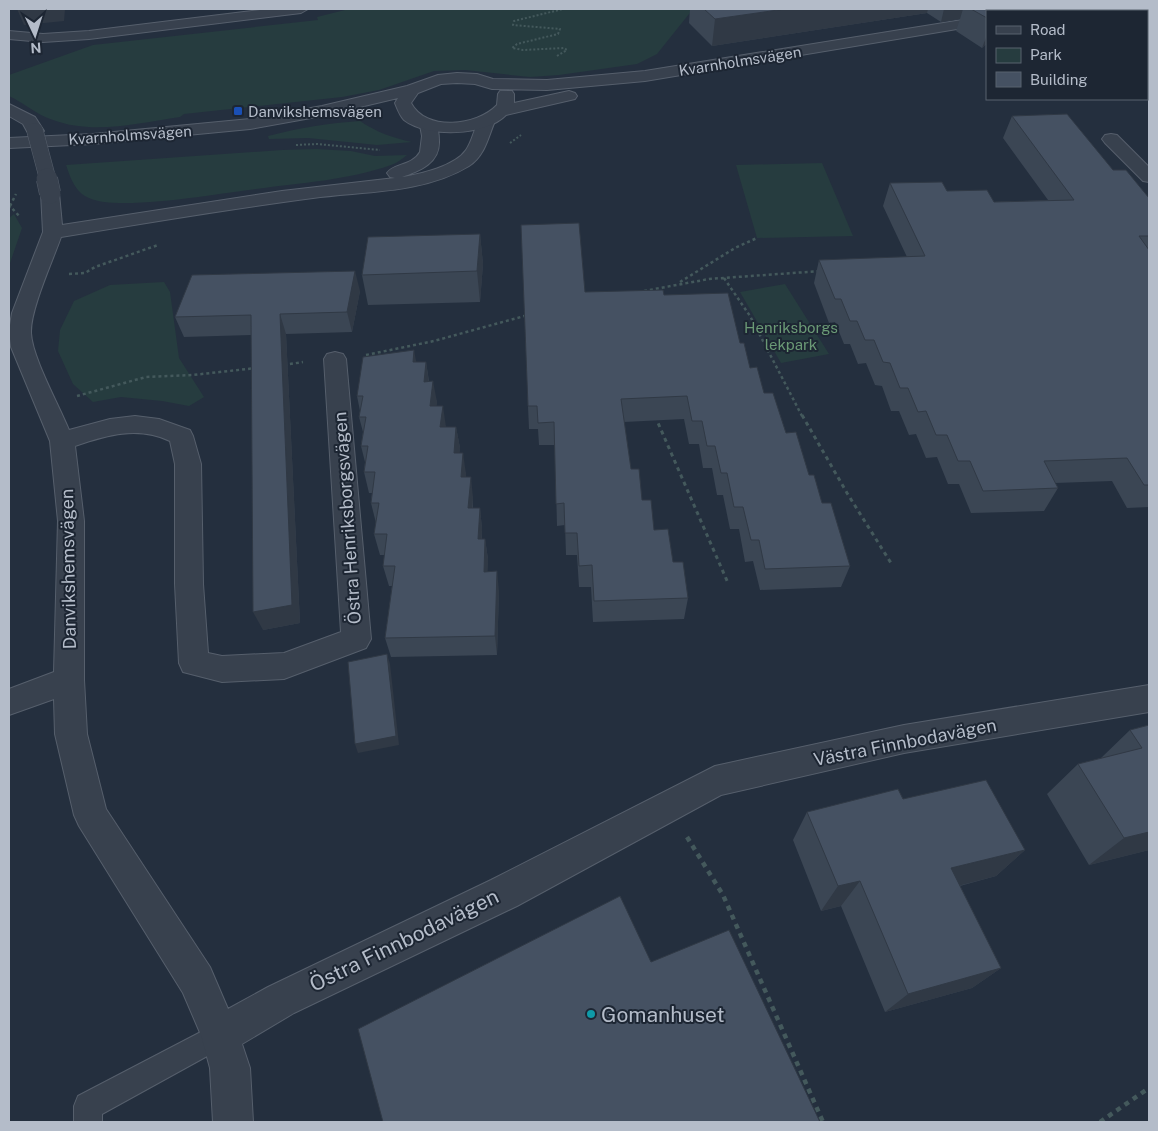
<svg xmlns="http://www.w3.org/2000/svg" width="1158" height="1131" font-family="'Public Sans',sans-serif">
<rect width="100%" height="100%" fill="#242f3e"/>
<path fill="#263c3f" d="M349 9H693L657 54 637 64 559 75 530 77 465 70 434 71 379 90 342 97 184 114 180 117C139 123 93 135 53 120 37 115 24 103 9 96V75L93 45 318 20 317 17Z
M360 121C376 132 393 138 412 142L377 145 308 138 269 139 268 136C299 128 329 123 360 121Z
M316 149 351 151 375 156 407 155C402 159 397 163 391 165 349 180 300 183 256 189 221 193 118 212 89 198 75 192 71 179 66 165L282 150Z
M822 163 853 236 757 238 736 165Z
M14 214 22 228 9 266V218Z
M164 282 170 292 179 358 204 397 189 406 162 401 121 397 93 402 73 384 58 351 60 330 74 301 110 285Z
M785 284 829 354 781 363 740 292Z"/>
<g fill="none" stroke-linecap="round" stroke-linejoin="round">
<defs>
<path id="service" d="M220 1022 229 1026 233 1035 229 1044 102 1114V1122H74V1106L78 1096Z"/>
<path id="minor" d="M268 9H308L301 13 89 39 43 42 9 39V31L43 34 89 31Z
M1147 21H1149V30H1147Z
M9 104 35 117 44 131 41 135H29L23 124 9 116Z
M487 116 493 117 495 121C488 137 485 156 469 166 423 194 364 191 313 198 229 209 145 223 61 237 53 260 30 310 31 333 32 357 59 405 69 430L110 419 135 416 159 419 190 430 193 436 201 464 203 584 208 653 222 656 284 653 341 632 324 359 327 354 335 352 343 354 346 359 371 639 366 648 284 679 222 682 183 672 179 663 175 584V464L170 441C138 426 107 435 75 446L84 521V680L87 734 106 809 210 967 228 1009 268 987 491 880 715 766 904 725 1149 685V712L904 753 721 795 517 906 294 1013 242 1044 250 1068 253 1122H213L210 1068 201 1035 183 993 79 826 74 815 55 734 54 699 9 715V689L54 672 58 521 50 441 11 347 9 331 12 313 43 232 41 193 43 189 50 187 57 189 59 193 62 225 282 191 395 178 390 177 387 173C394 163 412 166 420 152L422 136 420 125 422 121H434C438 127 439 134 439 141 440 163 420 171 402 177 421 174 455 166 466 150 473 140 474 127 481 117Z
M1111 134 1117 135 1149 167V182L1143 181 1105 143 1102 139 1105 135Z"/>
<path id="tertiary" d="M1032 9H1058L1056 11H1031Z
M1065 9H1082L1083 11H1067Z
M1123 9H1138L1139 11H1125Z
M987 16V24L645 81 547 90 492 89 475 84 457 83 441 84 418 93 411 103C426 132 477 126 497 105L498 94 500 91H512L514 94V103L569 91 575 93 577 96 575 99 506 115C486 136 427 138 404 120 400 116 397 108 395 103L398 98 322 116 250 129 93 144 9 148V138L93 134 250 119 322 106 407 86 438 75 457 73 477 74 493 79 547 80 645 71Z"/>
</defs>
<use href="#service" stroke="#565f6c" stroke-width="2"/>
<use href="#minor" stroke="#565f6c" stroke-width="2"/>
<use href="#tertiary" stroke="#565f6c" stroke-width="2"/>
<path stroke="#44595c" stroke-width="2" stroke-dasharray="2 2" stroke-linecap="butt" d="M557 56 567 50 564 48 523 50 512 48 517 44 558 34 560 29 513 25 514 21 563 9
M510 143 521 135
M296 145 317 144 380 150"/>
<path stroke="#44595c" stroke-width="2.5" stroke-dasharray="3 3" stroke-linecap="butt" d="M9 208 10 206 20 217
M69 274 85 273 95 267 158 245
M724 278 750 316 802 416
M680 282 735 248 757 238
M644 291 709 279 821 271
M366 355 434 341 528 315
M284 365 303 362
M77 396 146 377 193 375 256 368"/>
<path stroke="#44595c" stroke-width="3" stroke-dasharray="4 4" stroke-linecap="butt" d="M802 415 847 493 891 563
M655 416 728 583"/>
<path stroke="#44595c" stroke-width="4.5" stroke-dasharray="5 5" stroke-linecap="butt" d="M687 837 723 895 823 1122
M1100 1122 1149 1088"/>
<use href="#service" fill="#38414e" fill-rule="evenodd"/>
<use href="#minor" fill="#38414e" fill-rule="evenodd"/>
<use href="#tertiary" fill="#38414e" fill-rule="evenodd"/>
<defs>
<path id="minor-bridge-far1" d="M35 131 48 180"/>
<path id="minor-bridge" d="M47 179 50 193"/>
</defs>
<use href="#minor-bridge-far1" stroke="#565f6c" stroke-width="17" stroke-linecap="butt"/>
<use href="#minor-bridge" stroke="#565f6c" stroke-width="22" stroke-linecap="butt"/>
<path stroke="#44595c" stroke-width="2.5" stroke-dasharray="3 3" stroke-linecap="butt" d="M10 206 16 194"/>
<use href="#minor-bridge-far1" stroke="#38414e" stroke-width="16"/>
<use href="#minor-bridge" stroke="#38414e" stroke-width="21"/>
</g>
<path fill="#3b4654" d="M690 9H1016L1014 11H987V43L982 48 956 31 960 19 941 22 927 13 712 46 689 23Z
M1012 116 1113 170 1149 198V507L1127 508 1112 481 1055 483 1058 488 1044 511 971 513 959 484H948L937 457 926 458 916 434 909 435 899 411H891L882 386 875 385 866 363 858 364 850 344H844L835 322 829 323 814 283 819 260 907 257 883 206 890 183 947 191 994 202 1048 200 1003 138Z
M480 234 483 264 480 302 368 305 362 275Z
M360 291 352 332 286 334 300 623 263 630 251 335 184 337 175 317Z
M585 292 664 295 740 343 750 368 809 475 822 503 850 566 841 587 760 590 753 561 745 562 739 529H730L723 495H717L712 468H703L699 444H689L684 419 624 422 631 469 642 500 654 530 673 562 688 598 684 619 593 622 591 587H579L577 555H566L565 525 557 526 555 445H539L538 429H529L528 406Z
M416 362H426L429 381 437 402 436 406 446 427H456L460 448 459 453 466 474V477L473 498V508H480L482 529V539H485L488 559 487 572 499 591 497 655 391 657 385 638 392 586H389L383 566 385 555H380L374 534 376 523 371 503 372 493H369L364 472 365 462 361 446 363 432 359 417 360 411 357 396Z
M1149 725V850L1089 865 1047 794 1078 764 1101 758 1130 730Z
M903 799 1025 850 996 876 960 886 1001 968 972 988 885 1012 841 906 821 911 793 840 807 812Z"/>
<path fill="#303945" d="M17 9H65L64 21 24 25Z
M785 9H928L927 13 712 46 715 19Z
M944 9H963L960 19 941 22Z
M1002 9H1016L1014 11H1000Z
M987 35V43L982 48Z
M480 234 483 264 480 302 477 271Z
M355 271 360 291 352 332 347 312Z
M280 314 286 334 300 623 263 630 253 612Z
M414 350 418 371 413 362Z
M426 362 429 383 424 382Z
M433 381 437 402 434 427 430 406Z
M443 406 446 427H440Z
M456 427 460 448 458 474 454 453Z
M463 453 466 474 465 498 461 477Z
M471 477 473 498 471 529 468 508Z
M480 508 482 529 481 559 478 539Z
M485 539 488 559 487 591 484 572Z
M497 571 499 591 497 655 495 636Z
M387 654 390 664 399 745 358 753 355 744Z
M1149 832V850L1089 865 1124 838Z
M1025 850 996 876 927 894 951 868Z
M860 881 841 906 821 911 838 886Z
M1001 968 972 988 885 1012 908 994Z"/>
<path fill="#455162" stroke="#303945" d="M704 9H785L715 19Z
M971 9H1002L1000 11H987V18Z
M1067 114 1113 170H1126L1149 198V236H1139L1149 250V485H1144L1127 458 1044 461 1058 488 983 491 970 461H958L947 435H936L926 411 918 412 908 388H900L890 363 883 362 874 340H865L857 321H850L841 299H835L819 260 925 256 890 183 942 182 947 191 987 190 994 202 1074 200 1012 116Z
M579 223 585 292 663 290 664 295 728 293 740 343H744L750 368 757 367 764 393H773L786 433 796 432 809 475H814L822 503H831L850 566 765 569 759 540H751L743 507H734L727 473H721L715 446H707L702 421H692L687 396 621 399 631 469H639L642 500H651L654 530 668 529 673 562H683L688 598 594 601 592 565 579 566 577 533H565L564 503 556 504 554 422 538 423 537 406H528L521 225Z
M480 234 477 271 362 275 368 237Z
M355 271 347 312 280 314 292 605 253 612 251 315 175 317 192 275Z
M414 350 413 362H426L424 382 433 381 430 406H443L440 427H456L454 453H463L461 477H471L468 508H480L478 539H485L484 572 497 571 495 636 385 638 395 566H383L387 534H374L379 503H371L375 472H364L368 446H361L366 417H359L363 396H357L363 357Z
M387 654 396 736 355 744 348 662Z
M1149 725V832L1124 838 1078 764 1142 748 1130 730Z
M986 780 1025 850 951 868 1001 968 908 994 860 881 838 886 807 812 898 789 903 799Z
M620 896 651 962 729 930 820 1122H383L358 1029Z"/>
<rect fill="#1a4fb4" stroke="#1d2633" stroke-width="2" x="233" y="106" width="10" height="10" rx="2.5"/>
<circle fill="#0f9aa8" stroke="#1d2633" stroke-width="2" cx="591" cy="1014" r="5"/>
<g text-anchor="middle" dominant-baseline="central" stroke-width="4" stroke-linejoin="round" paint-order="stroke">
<g font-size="15" fill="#b4bcc9" stroke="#1d2633">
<text transform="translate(740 61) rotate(-9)">Kvarnholmsvägen</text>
<text transform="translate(130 135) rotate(-4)">Kvarnholmsvägen</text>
</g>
<g font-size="15" fill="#b4bcc9" stroke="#1d2633" text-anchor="start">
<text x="248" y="111">Danvikshemsvägen</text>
</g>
<g font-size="15" fill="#6b9a76" stroke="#1d2633">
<text x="791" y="327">Henriksborgs<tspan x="791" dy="17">lekpark</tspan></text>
</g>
<g font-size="18" fill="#b4bcc9" stroke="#1d2633">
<text transform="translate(347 518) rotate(-94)">Östra Henriksborgsvägen</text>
<text transform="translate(68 569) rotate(-91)">Danvikshemsvägen</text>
<text transform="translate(905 742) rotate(-11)">Västra Finnbodavägen</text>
</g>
<g font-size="21" fill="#b4bcc9" stroke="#1d2633">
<text transform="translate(404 940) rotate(-26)">Östra Finnbodavägen</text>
</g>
<g font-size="21" fill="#b4bcc9" stroke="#1d2633" text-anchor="start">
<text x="601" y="1014">Gomanhuset</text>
</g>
</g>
<rect width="1158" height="1131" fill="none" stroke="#b4bcc9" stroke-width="20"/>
<rect x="986" y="10" width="162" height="90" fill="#1d2633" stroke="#59626f"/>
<rect x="996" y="26" width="25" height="8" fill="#38414e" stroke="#59626f"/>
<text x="1030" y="35" font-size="15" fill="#b4bcc9">Road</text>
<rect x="996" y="48" width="25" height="15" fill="#263c3f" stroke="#59626f"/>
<text x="1030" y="60" font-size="15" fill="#b4bcc9">Park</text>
<rect x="996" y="72" width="25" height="15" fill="#455162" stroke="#59626f"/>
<text x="1030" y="85" font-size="15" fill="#b4bcc9">Building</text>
<g transform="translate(35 35) rotate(176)" stroke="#1d2633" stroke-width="4" paint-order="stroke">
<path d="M0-4L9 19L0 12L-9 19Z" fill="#b4bcc9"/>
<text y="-8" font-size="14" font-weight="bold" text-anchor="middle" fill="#b4bcc9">N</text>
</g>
</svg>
